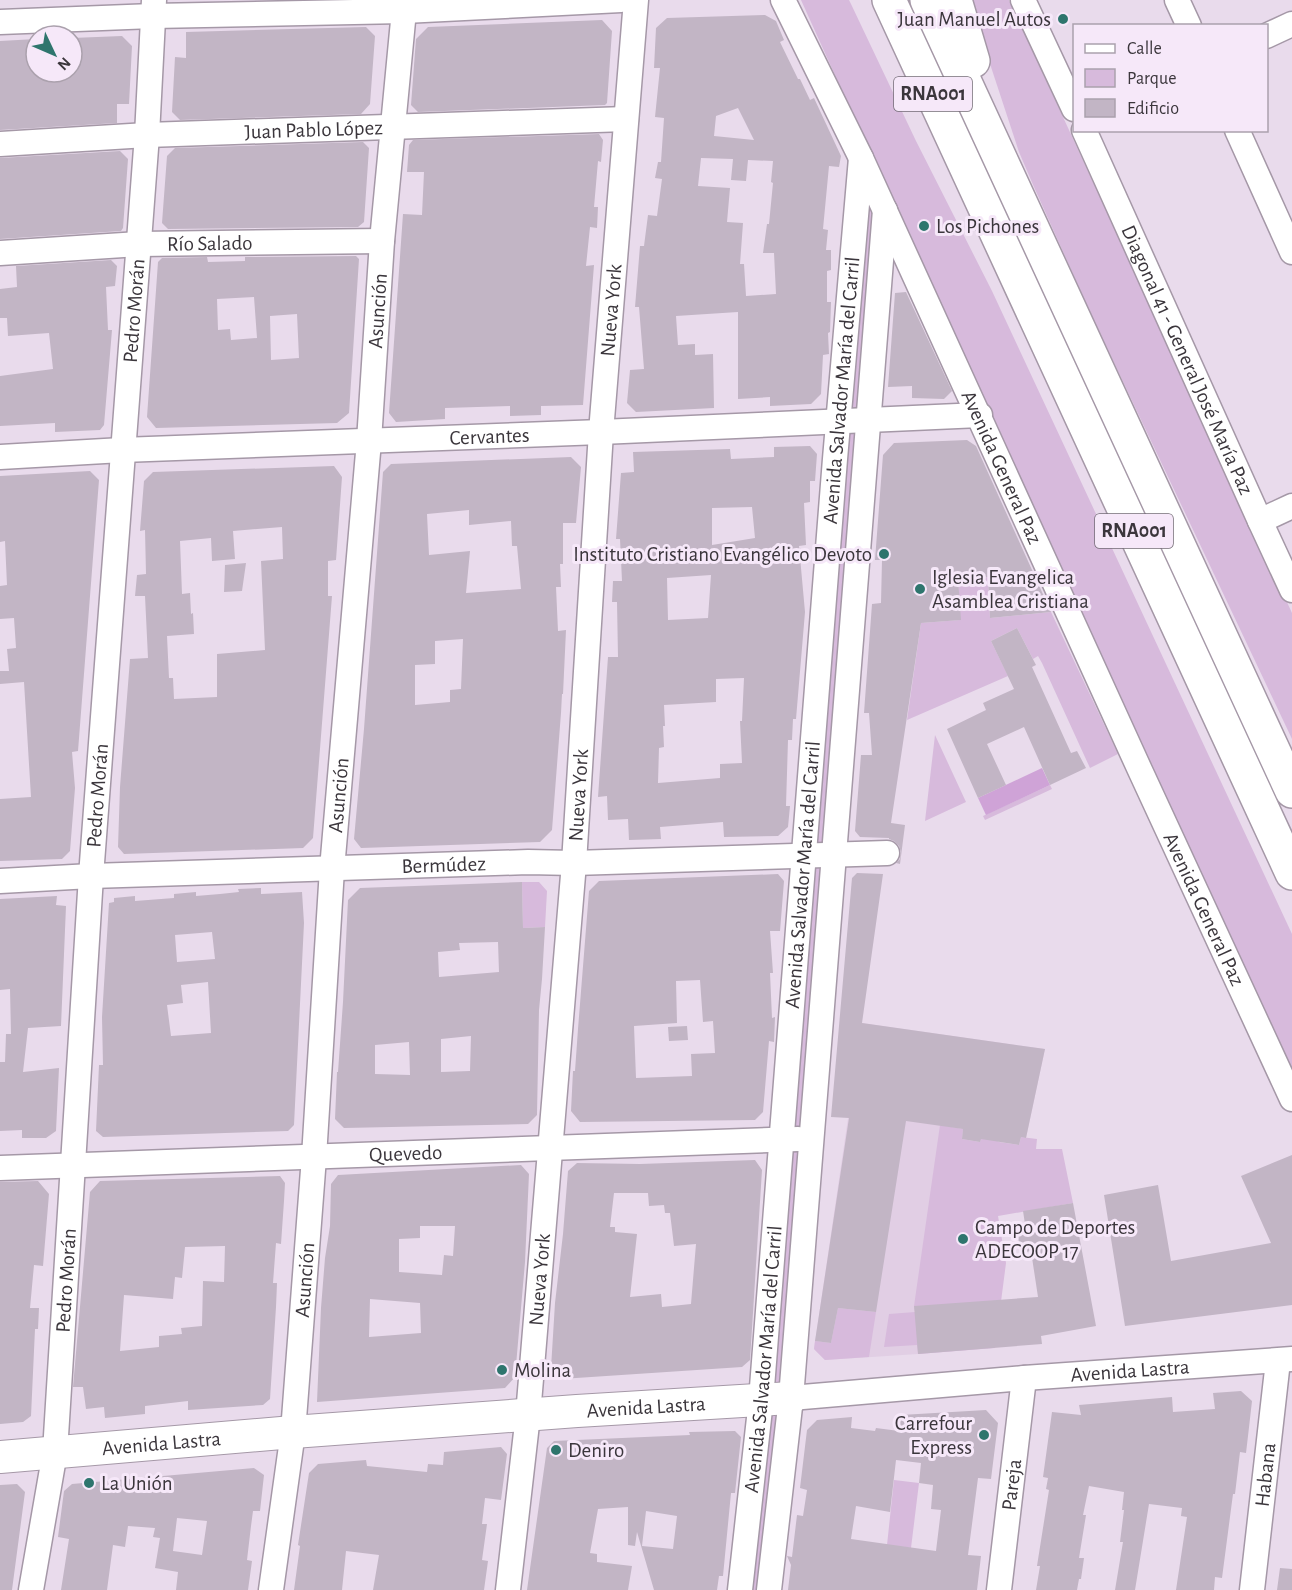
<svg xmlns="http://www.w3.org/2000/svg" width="1292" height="1590" font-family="'Alegreya Sans',sans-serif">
<rect width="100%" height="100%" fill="#e9dbec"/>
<path fill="#e1cee4" d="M862 1023 1045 1049 1026 1138 1021 1137 1019 1145 999 1142 982 1132 980 1142 962 1139 914 1306 918 1354 825 1360 814 1349Z"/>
<path fill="#d7badc" d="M801 0H849L851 4 916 141 992 291 1292 934V1073L1113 690Z
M969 0H1009L1292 613V739L1090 312 1034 187 1019 152Z
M861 158 885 210 769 1590H740Z
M988 577 990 618 1051 612 1118 754 1090 768 1042 663 1038 656 1033 659 1017 628 991 641 1008 676 907 720 921 623 960 620 958 579Z
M935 735 966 802 925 821Z
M1050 785 1052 789 985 820 983 816Z
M522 882H539L547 891 545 927 523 928Z
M940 1125 963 1129 962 1139 980 1142 982 1131 999 1142 1019 1145 1021 1137 1037 1139 1036 1149H1062L1073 1203 998 1216 1006 1263 995 1348 918 1354 917 1345 884 1347 889 1314 915 1312 914 1306Z
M838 1308 876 1312 869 1357 825 1360 814 1349 815 1341 831 1343Z
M894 1480 919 1483 911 1548 887 1545Z"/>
<path fill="#cfa3d7" d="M1042 768 1050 785 986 815 978 798Z"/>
<path fill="#c2b5c5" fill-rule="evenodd" d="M765 15 776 21 784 40 780 42 798 79H800L810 100 814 98 841 156 839 167 829 166 823 229 828 230 826 250H831V270L827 271V302H831L830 332 828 333 829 354 823 355 821 394 811 404 770 406V397L738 399V312L676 316 678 345 695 344V355L713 354 714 408 636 412 627 403 630 370 644 369 639 307H635L640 246H644L648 215 657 216 662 179 655 178 658 162H661L664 118 655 117 660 68H654L656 28 667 18ZM738 108 754 140 714 136 716 116ZM701 158 733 159 731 180 746 181 748 160 773 161 771 182 773 183 769 224H767L763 253H774L776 294 746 296 744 264H740L743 223 727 222 730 188 698 186Z
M602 20 612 31 607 103 605 105 418 112 411 105 416 39 428 27Z
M366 27 375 36 370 104 361 114 180 120 172 112 175 57 186 58V32Z
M122 36 132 46 129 104H117V123L0 130V41L36 39V72H72V38Z
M599 134 603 140 601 162 598 161 594 207H598L597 228 590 227 586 266 594 265 583 405 541 406V415L510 416V406L445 408V419L396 422 389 413 403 214 422 215 424 172H407L409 145 413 140Z
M363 142 369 148 364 222 358 227 168 229 162 223 167 156 175 148Z
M120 151 128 159 123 228 121 231 0 239V158Z
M356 256 359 259 349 413 337 423 156 428 147 417 158 262 162 258 207 257 208 262 245 261V257ZM254 297 257 338 231 340 230 329 218 330 217 299ZM297 314 299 358 271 360 270 316Z
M111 260 117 266 115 286 106 287 108 330H112L104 425 100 430 55 432V423L0 426V376L53 369 49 333 8 336 7 318H0V289L17 287 16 266Z
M906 292 952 391 944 399 912 398V386L888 387 895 293Z
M967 440 976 446 1051 612 990 618 988 577 958 578 961 620 921 623 891 823 905 825 900 864 896 863 900 859 901 852 899 846 894 841 889 839V838L860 837 855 831 861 755H872L869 713H864L872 604 881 603 882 560H875L883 455 894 443Z
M810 446 817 454 815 481H810V502L804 503 806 545 799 546 805 612 796 719H793L792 740H788L786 806H790L788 827 778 836 724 837 723 822 660 827 661 839 629 840 628 819 608 820 607 796 598 797 608 657H618L617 602H612L613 581H622L620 539H616L621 473 634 472 633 452 730 449 731 459 774 457V447ZM752 507 755 538 712 545V508ZM711 575 708 618 668 620 667 578ZM744 678 742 721H740L742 763 720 764V778L658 783 659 748 664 747 663 726H665L664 705 716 702V679Z
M571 457 581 467 576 523H563V564H560L561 587H556L558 631 566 630 563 694H562L561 713 552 830 540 842 361 848 354 839 364 729 383 472 391 464ZM469 510V525L511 521 512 546H517L521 589 466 593 470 551 429 555 427 514ZM463 639 461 689 450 690V702L415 705V665L435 664V641Z
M334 466 342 477 336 560 328 561V596H332L313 838 303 848 124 854 118 847 120 787 130 659 148 658 145 596H135L137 575 146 574 145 530 140 531 144 481 153 472ZM282 527 283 559 261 561 265 650 217 654V697L174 699 173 678H169L167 636 194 634 193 613 191 614 190 593 182 594 180 541 211 538 212 561 235 559 233 531Z
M90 471 99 480 78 751 72 752 75 788 70 851 62 859 0 861V799L31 797 24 682 0 684V671H9L7 649 16 648 14 618 0 619V586L7 585 5 541 0 542V476Z
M246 563 242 591 224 592 225 565Z
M1017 628 1036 665 1032 667 1071 753 1077 751 1086 768 1050 785 1024 727 987 744 1006 785 978 798 947 729 986 710 983 703 1014 689 991 641Z
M857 873 883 874 862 1023 1045 1049 1026 1138 1021 1137 1019 1145 981 1139 980 1142 962 1139 963 1129 906 1121 876 1312 838 1308 831 1343 815 1341 849 1118 831 1117 852 878Z
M778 874 784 881 780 931H770L773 973H770L772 1018 775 1017 774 1042 769 1041 763 1112 755 1120 580 1122 571 1111 573 1071H575L578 1029 589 891 599 881ZM700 980 703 1022 713 1021 715 1053 691 1054 692 1076 636 1078 634 1026 677 1023 676 981Z
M522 882 523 928 545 927 542 979 539 1010 537 1115 528 1124 344 1128 335 1119 337 1072H338L343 1002 348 900 360 888ZM498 942 499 972 439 977 438 952 460 950 459 943ZM471 1036 470 1071 441 1072V1039ZM409 1042 410 1075 375 1074V1045Z
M261 888V894L302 892 304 923 294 1125 288 1131 103 1137 96 1131 99 1065H103L102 1017 109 903 114 902V898L135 896V901L174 898V894L196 892V896L220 894 239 892 238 889ZM212 932 215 959 177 962 175 935ZM208 982 211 1033 171 1036 167 1005 183 1003 181 985Z
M57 896 56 905 66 906 61 1026 28 1028 23 1072 59 1068 56 1131 46 1138H22V1130L0 1131V1062H5L6 1034H11L10 989 0 990V899Z
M687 1026 688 1040 669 1041 668 1027Z
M1292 1155V1305L1125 1326 1104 1195 1158 1185 1171 1261 1271 1243 1241 1176Z
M755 1160 762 1170 750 1360 742 1367 561 1379 551 1368 555 1303 563 1234 568 1171 577 1163 640 1164ZM614 1193H648L649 1206 664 1205 665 1213H670L674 1246 696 1244 691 1304 662 1307 661 1294 630 1297 637 1234 615 1232V1227H610Z
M521 1165 529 1174 525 1262 515 1377 505 1388 317 1402 321 1308 325 1258 330 1226 331 1184 338 1175ZM420 1226H455L453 1256 444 1255 442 1275 399 1272V1239L420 1238ZM370 1299 420 1303 421 1333 369 1337Z
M280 1176 285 1183 284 1201 281 1244 276 1243 273 1283H277L276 1307 270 1399 263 1405 188 1410V1401L145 1406V1414L105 1418 104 1407 86 1409 83 1387H73L90 1192 100 1181ZM225 1246 224 1282 203 1281 202 1326 181 1328 182 1334 159 1336V1347L120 1351 124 1295 173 1299 175 1277 182 1278 185 1247Z
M38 1181 49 1194 43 1266 34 1265 30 1308H39L38 1329H35L31 1416 23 1422 0 1424V1182Z
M1073 1203 1096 1326 1041 1336 1042 1344 918 1354 914 1306 1038 1297 1031 1251 1021 1253 1016 1226 1025 1224 1023 1211Z
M1241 1391 1252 1401 1248 1436 1246 1453 1240 1452 1235 1494H1233L1222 1578 1215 1577 1214 1590H1176L1187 1517 1181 1516 1182 1508 1149 1504 1135 1590H1115L1123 1542H1120L1124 1510H1122L1124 1492 1089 1486 1083 1515H1086L1079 1558H1084L1081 1579H1079L1077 1590H1036L1040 1566H1037L1049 1490 1046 1489 1048 1478 1043 1477 1052 1412 1081 1415 1079 1405 1172 1397 1173 1412 1215 1409 1213 1393Z
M986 1410 998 1423 991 1479 978 1478 968 1555 981 1556 977 1590H788L791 1565 787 1556 792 1557 797 1515 803 1516 807 1490 800 1488 807 1430 817 1420 852 1417 851 1428 875 1431 876 1428 899 1431 901 1415ZM896 1460 921 1463 919 1483 933 1485 931 1509 941 1510 936 1551 851 1539 856 1506 890 1512Z
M735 1431 741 1437 735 1493H731L723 1576H719L717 1590H654L637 1532 635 1546 628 1545V1507L598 1509 590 1553 597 1554V1562L632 1566 628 1590H527L547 1448 554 1441 690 1435 689 1432ZM646 1511 677 1516 673 1549 642 1546Z
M501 1447 507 1454 501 1500 485 1498 482 1524H487L482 1560 488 1561 484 1590H373L379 1555 346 1551 342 1590H294L300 1546 298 1545 309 1473 318 1464 366 1460 367 1466 427 1472 428 1464 443 1465 444 1452Z
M254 1468 264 1475 260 1511H253L251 1526 247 1560 252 1561 248 1590H176L178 1572 155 1568 160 1538 153 1537 155 1528 128 1526 125 1547 113 1545 107 1590H61L69 1539 58 1537 64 1491 72 1484ZM177 1518 207 1521 202 1555 173 1551Z
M17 1484 25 1492 12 1590H0V1485Z
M1280 1568 1292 1569V1590H1277Z"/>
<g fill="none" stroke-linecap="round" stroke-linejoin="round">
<defs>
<g id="minor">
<path id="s1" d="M783 0 861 158 1139 768 1292 1099"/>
<path d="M1023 0 1074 109"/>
<path d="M1177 0 1189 26"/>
<path d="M0 22 153 16 404 11 621 0"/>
<path d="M1266 36 1292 24"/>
<path id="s2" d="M1084 130 1260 521 1292 590"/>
<path d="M1237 130 1292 252"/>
<path id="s3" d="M0 144 147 135 626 119"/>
<path id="s4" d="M0 253 139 244 382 241"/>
<path id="s5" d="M0 457 122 450 601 432 980 415"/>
<path d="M1260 521 1292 506"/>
<path id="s6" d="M0 881 91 876 528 862 574 863 887 853"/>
<path id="s7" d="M0 1168 798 1139"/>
<path id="s8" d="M791 1398 1024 1378 1292 1359"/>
<path id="s9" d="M31 1590 55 1452 91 876 147 135 154 0"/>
<path id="s10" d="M271 1590 293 1432 314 1157 332 869 369 441 382 241 405 0"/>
<path id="s11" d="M508 1590 528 1415 574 863 601 432 636 0"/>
<path id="s12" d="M740 1590 761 1400 835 459 861 158"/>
<path d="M769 1590 791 1398 885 210"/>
<path id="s13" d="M999 1590 1024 1378"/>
<path id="s14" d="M1252 1590 1278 1361"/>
</g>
<g id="major">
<path id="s15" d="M0 1457 293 1432 577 1411 791 1398"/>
</g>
<path id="highway" d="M889 0 1292 873
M927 0 1292 791
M955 0 973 61"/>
</defs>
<use href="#minor" stroke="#a598a7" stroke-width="27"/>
<use href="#major" stroke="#a598a7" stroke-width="34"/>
<use href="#highway" stroke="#a598a7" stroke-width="36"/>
<use href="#minor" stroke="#fff" stroke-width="24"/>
<use href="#major" stroke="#fff" stroke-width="32"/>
<use href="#highway" stroke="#fff" stroke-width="33"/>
</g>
<g fill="#2e756d" stroke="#f6e8f9" stroke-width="2">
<circle cx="1063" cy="19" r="6"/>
<circle cx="924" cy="226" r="6"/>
<circle cx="884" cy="554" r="6"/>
<circle cx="920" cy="589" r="6"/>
<circle cx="963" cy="1239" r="6"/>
<circle cx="502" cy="1370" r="6"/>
<circle cx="984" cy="1435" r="6"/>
<circle cx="556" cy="1450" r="6"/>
<circle cx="89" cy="1483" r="6"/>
</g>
<g text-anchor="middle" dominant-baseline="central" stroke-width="6" stroke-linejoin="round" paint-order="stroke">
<g fill="#f6e8f9" stroke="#736b75" stroke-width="1.5">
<rect x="894" y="77" width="78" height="34" rx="4.5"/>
<rect x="1095" y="514" width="78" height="34" rx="4.5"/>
</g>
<g font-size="20" font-weight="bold" fill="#3b363c">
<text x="933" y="94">RNA001</text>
<text x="1134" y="531">RNA001</text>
</g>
<g font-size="21" fill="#3b363c" stroke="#f6e8f9" text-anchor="start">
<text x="1051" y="19" text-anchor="end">Juan Manuel Autos</text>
<text x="936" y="226">Los Pichones</text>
<text x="872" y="554" text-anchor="end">Instituto Cristiano Evangélico Devoto</text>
<text x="932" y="577">Iglesia Evangelica<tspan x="932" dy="24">Asamblea Cristiana</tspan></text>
<text x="975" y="1227">Campo de Deportes<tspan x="975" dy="24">ADECOOP 17</tspan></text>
<text x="514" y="1370">Molina</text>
<text x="972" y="1423" text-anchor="end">Carrefour<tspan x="972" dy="24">Express</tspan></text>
<text x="568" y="1450">Deniro</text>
<text x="101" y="1483">La Unión</text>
</g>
<g font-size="21" fill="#3b363c" stroke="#f6e8f9">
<text stroke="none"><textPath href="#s3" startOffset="314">Juan Pablo López</textPath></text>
<text stroke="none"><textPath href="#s4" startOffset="210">Río Salado</textPath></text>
<text stroke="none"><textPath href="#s9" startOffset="1284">Pedro Morán</textPath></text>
<text stroke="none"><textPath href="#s10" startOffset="1284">Asunción</textPath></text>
<text stroke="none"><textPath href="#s11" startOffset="1284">Nueva York</textPath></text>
<text stroke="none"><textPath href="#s2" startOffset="252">Diagonal 41 - General José María Paz</textPath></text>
<text stroke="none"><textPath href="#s12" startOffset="1204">Avenida Salvador María del Carril</textPath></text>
<text stroke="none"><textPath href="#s5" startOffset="490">Cervantes</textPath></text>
<text stroke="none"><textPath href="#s1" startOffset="516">Avenida General Paz</textPath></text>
<text stroke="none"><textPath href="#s10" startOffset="798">Asunción</textPath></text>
<text stroke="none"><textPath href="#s9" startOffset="798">Pedro Morán</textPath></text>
<text stroke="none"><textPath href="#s11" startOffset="798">Nueva York</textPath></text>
<text stroke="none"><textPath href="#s6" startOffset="444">Bermúdez</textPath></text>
<text stroke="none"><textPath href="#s12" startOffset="718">Avenida Salvador María del Carril</textPath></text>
<text stroke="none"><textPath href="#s1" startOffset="1002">Avenida General Paz</textPath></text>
<text stroke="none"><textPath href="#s7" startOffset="406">Quevedo</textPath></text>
<text stroke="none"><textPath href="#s10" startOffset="312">Asunción</textPath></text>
<text stroke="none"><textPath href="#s11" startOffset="312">Nueva York</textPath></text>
<text stroke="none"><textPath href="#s9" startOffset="312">Pedro Morán</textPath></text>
<text stroke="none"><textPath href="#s12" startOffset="232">Avenida Salvador María del Carril</textPath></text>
<text stroke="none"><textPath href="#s8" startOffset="340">Avenida Lastra</textPath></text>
<text stroke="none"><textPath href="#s15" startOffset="648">Avenida Lastra</textPath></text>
<text stroke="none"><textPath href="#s15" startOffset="162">Avenida Lastra</textPath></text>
<text stroke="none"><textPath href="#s14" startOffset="116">Habana</textPath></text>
<text stroke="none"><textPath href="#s13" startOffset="106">Pareja</textPath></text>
</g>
</g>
<rect x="1073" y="24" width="195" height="108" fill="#f6e8f9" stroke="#aba1ad" stroke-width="1.5"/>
<rect x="1085" y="44" width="30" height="9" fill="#ffffff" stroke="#aba1ad" stroke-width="1.5"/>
<text x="1127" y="54" font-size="18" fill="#3b363c">Calle</text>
<rect x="1085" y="69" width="30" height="18" fill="#d7badc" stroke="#aba1ad" stroke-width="1.5"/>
<text x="1127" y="84" font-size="18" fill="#3b363c">Parque</text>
<rect x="1085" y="99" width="30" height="18" fill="#c2b5c5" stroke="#aba1ad" stroke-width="1.5"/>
<text x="1127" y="114" font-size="18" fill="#3b363c">Edificio</text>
<g transform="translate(54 54) rotate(134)"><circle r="28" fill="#f6e8f9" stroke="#aba1ad" stroke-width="1.5"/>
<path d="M0-4.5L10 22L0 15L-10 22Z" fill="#2e756d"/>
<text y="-9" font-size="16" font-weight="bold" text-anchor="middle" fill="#3b363c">N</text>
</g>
</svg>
